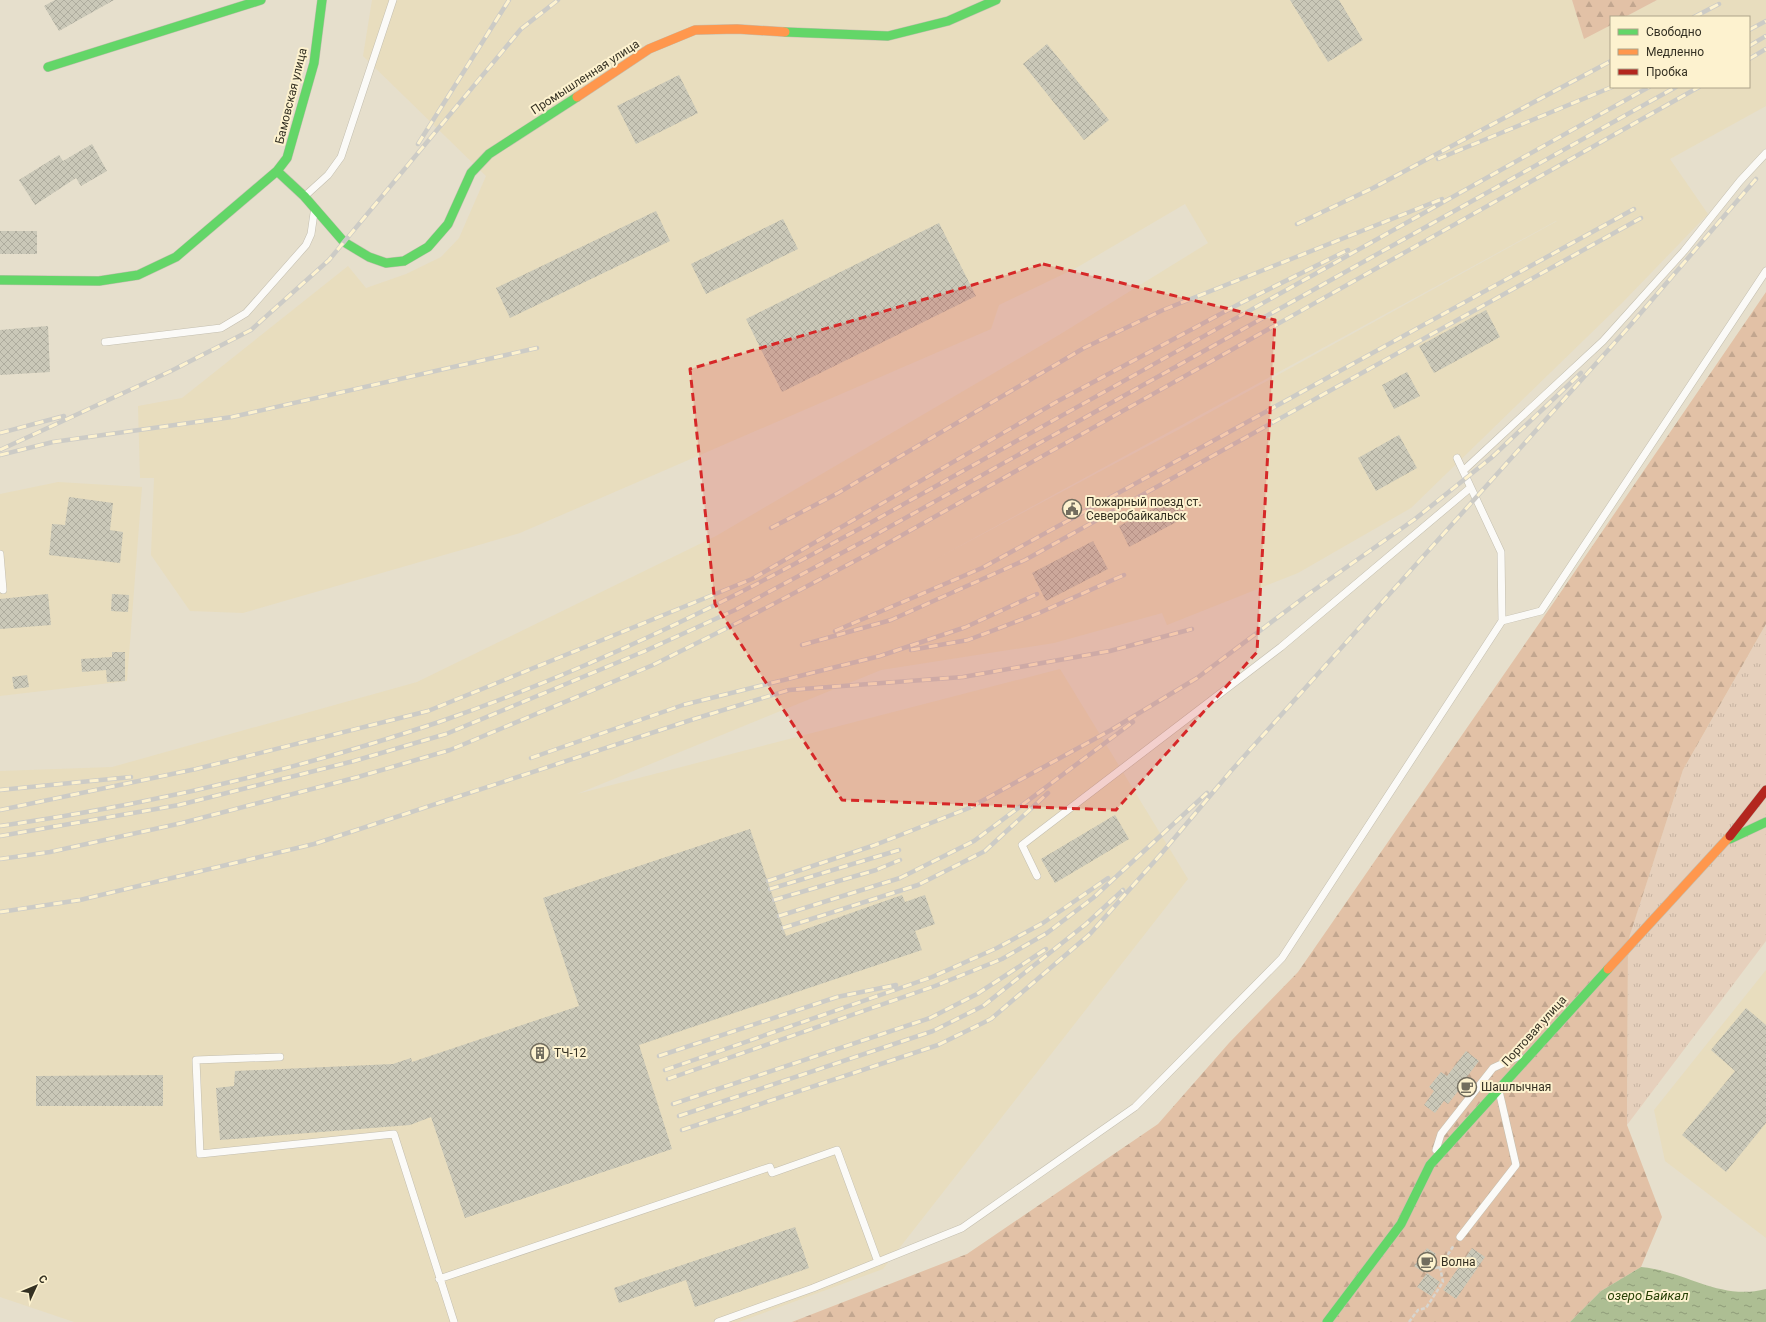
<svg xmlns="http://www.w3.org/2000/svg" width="1766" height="1322" font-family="Roboto,sans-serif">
<defs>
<pattern id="grass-tufts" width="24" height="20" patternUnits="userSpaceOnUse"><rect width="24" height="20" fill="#e6d0bc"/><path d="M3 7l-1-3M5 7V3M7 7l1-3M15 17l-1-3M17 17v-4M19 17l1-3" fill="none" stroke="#c6b3a1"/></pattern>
<pattern id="forest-firs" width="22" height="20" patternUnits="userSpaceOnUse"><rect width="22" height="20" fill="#e2c1a6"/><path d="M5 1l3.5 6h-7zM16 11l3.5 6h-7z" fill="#c2a68f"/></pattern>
<pattern id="water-ripples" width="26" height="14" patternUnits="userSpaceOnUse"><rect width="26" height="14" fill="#adbe93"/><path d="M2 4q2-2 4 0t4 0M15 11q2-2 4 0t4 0" fill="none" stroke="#8e9b78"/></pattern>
<pattern id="building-cross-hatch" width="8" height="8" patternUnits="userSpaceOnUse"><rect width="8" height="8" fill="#cac8b8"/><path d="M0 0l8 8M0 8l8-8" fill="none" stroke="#aeac9e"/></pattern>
</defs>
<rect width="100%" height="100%" fill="#e6dfcc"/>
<path fill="#e8ddbe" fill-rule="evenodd" d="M372 0H1572L1584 38 1611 25V87H1749V17H1625L1657 0H1766V106L1670 159 1708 214 1622 303 1411 508 1298 573 1167 625 1162 613 1054 643 881 670 577 794 1060 669 1188 879 883 1269 739 1322H74L0 1297V771L112 767 417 682 716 536 1059 335 1208 243 1185 204 1076 268 999 305 991 329 520 533 243 613 190 611 151 555 154 478H140L138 406 182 398 348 266 366 288 406 274 441 257 459 238 486 176 363 56ZM1557 221 1178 430 932 561 1556 221Z
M58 482 142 487 127 681 0 696V494Z
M1766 970V1238L1665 1161 1654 1110Z"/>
<path fill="url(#grass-tufts)" d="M1766 624V941L1627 1125 1628 940 1683 770Z"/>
<path fill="url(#forest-firs)" d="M1572 0H1657L1625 17H1611V25L1584 39Z
M1766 292V624L1683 770 1628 941 1627 1125 1662 1217 1641 1267 1601 1291 1570 1322H792L967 1254 1158 1124 1229 1043 1298 972 1554 602Z"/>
<path fill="url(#water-ripples)" d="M1641 1267C1686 1271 1719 1301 1766 1289V1322H1570L1601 1291Z"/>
<path fill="url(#building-cross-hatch)" d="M55 0H114L59 31 44 6Z
M1290 0H1339L1363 40 1328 62Z
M1047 44 1109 120 1084 140 1023 64Z
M679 75 698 113 636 144 617 106Z
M92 144 107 171 81 186 76 178 35 205 19 180 59 155 63 161Z
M656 211 670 241 510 318 496 288Z
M783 219 798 249 706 294 691 264Z
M939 223 976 296 782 392 746 319Z
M0 231H37V254H0Z
M1486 310 1500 337 1434 373 1419 346Z
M48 326 50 372 0 375V330Z
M1407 372 1420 396 1394 409 1382 385Z
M1399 435 1417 468 1376 491 1358 458Z
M69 497 113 503 110 530 123 532 120 563 49 555 52 524 65 525Z
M1176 497 1186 517 1129 547 1119 526Z
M1093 541 1108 569 1046 601 1032 573Z
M48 594 51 625 0 629V599Z
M112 594 129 595 128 612 111 611Z
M112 652H125V681L107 682 106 670 82 672 81 659 112 657Z
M27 675 29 687 14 689 12 677Z
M1115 815 1129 839 1055 883 1041 859Z
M750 829 786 936 902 895 905 902 925 895 935 924 915 931 922 950 639 1045 672 1149 465 1218 431 1117 410 1125 220 1140 216 1088 234 1086 235 1071 393 1064 411 1058 412 1062 579 1006 543 898Z
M1746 1008 1766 1025V1123L1726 1172 1682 1135 1735 1071 1711 1050Z
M1466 1051 1479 1061 1466 1078 1474 1084 1465 1095 1459 1090 1448 1104 1444 1101 1435 1113 1424 1105 1434 1091 1429 1087 1441 1072 1447 1076Z
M163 1075V1106H36V1076Z
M795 1227 809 1268 695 1307 686 1280 619 1303 614 1288Z
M1427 1248 1436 1254 1423 1272 1414 1266Z
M1472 1248 1485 1257 1456 1299 1443 1290Z
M1427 1273 1440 1282 1431 1296 1417 1287Z"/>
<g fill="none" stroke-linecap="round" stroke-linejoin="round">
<defs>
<path id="lane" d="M306 195 328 175 341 157 393 0
M105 342 221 328 246 313 306 245 311 234 314 213
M1463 471 1603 341 1684 251 1740 181 1766 153
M0 554 3 590
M1502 621 1541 611 1766 271
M1037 876 1022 845 1281 647 1470 488
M280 1057 196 1060 200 1154 394 1134 454 1322
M1436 1150 1441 1134 1493 1068 1519 1056
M1460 1237 1516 1165 1499 1091
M439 1279 770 1167 772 1173 837 1150 878 1262
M718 1322 813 1288 962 1228 1135 1107 1282 958 1502 621 1501 552 1457 458"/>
<path id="fast" d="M785 32 888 36 948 21 996 0
M48 67 261 0
M277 171 304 196 344 242 369 257 386 263 404 261 428 247 448 224 471 173 489 154 577 97
M0 280 99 281 138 275 176 257 277 171 287 158 314 63 322 0
M1730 839 1766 822
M1327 1322 1401 1224 1430 1165 1608 969"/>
<path id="slow" d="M577 97 649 49 695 30 737 29 785 32
M1608 969 1730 836"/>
<path id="jam" d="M1730 836 1766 790"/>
</defs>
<use href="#lane" stroke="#c3beaf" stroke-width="8"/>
<use href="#fast" stroke="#c3beaf" stroke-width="10"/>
<use href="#slow" stroke="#c3beaf" stroke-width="10"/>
<use href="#jam" stroke="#c3beaf" stroke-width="10"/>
<path stroke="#d7d5cf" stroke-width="2.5" stroke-dasharray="4 2" stroke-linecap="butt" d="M1429 1269 1440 1267
M1409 1322 1418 1310 1426 1308 1443 1282 1440 1267 1454 1245"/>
<use href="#lane" stroke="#fbfaf7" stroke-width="7"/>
<use href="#fast" stroke="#63d668" stroke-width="9"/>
<use href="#slow" stroke="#ff974d" stroke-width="9"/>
<use href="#jam" stroke="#b3261e" stroke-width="9"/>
<defs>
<path id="rail" d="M1694 17 1719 4
M1749 30 1766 21
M1749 46 1766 36
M1749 59 1766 49
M418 144 509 0
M1438 159 1612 87
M1297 224 1373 188 1611 61
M0 433 64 416
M0 450 171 371 251 330 329 260 521 29 558 0
M0 455 53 442 232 417 537 348
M771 528 838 493 1084 348 1163 310 1442 199
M835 631 982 568 1634 209
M802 645 891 620 1025 560 1641 218
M911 650 968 640 1039 613 1124 575
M531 758 683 705 880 656 966 627 1037 594
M0 790 131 777
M0 810 196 769 428 711 752 579 1058 401 1241 303 1348 250
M0 826C148 805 297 770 439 722 537 688 638 644 731 597 775 575 818 551 861 528L1649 87
M0 836 179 805 354 761 446 734 645 651 735 610 866 540 1676 87
M0 859 50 852 182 823 358 777 450 750 653 665 741 621 872 552 1699 87
M768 881 875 845 969 808 1111 730 1197 678 1310 593 1415 519 1491 458 1581 373
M770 889 899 850
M774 900 876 870 900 860
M0 912 80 900 314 844 694 719 789 690 963 677 1110 651 1192 629
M779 916 900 878 974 841 1133 722
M783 928 918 885 985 851 1048 793
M659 1056 837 997 896 985
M665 1070 932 977 997 948 1043 923 1108 878
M668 1079 935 986 1002 959 1047 933 1093 898 1207 793
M673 1104 930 1018 977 994 1046 949
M679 1116 933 1031 983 1006 1086 924 1123 890
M682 1130 938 1045 991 1019 1090 934 1161 854 1231 771 1627 329 1756 179"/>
</defs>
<use href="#rail" stroke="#cccbc6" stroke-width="4.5"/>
<use href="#rail" stroke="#fdf2cf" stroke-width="3" stroke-dasharray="9" stroke-linecap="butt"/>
</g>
<path fill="#d62828" fill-opacity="0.2" stroke="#d62828" stroke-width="3" stroke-dasharray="8 5" stroke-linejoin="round" d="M1043 264 1275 320 1257 652 1116 810 842 800 715 604 690 369Z"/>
<defs>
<symbol id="civic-ring" viewBox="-11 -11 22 22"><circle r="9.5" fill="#fdf2cf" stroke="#726d5e" stroke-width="1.5"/><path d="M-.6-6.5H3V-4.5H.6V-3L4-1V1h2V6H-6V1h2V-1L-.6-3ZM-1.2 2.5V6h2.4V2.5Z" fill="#726d5e"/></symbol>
<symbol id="building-ring" viewBox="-11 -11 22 22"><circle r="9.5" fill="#fdf2cf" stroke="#726d5e" stroke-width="1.5"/><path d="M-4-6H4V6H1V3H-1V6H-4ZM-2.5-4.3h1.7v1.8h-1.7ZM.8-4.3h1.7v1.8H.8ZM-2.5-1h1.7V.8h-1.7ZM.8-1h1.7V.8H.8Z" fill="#726d5e"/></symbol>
<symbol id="cafe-ring" viewBox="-11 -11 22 22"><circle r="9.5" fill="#fdf2cf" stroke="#726d5e" stroke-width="1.5"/><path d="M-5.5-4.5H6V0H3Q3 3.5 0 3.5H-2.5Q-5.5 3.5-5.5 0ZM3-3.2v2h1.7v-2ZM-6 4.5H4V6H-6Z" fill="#726d5e"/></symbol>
</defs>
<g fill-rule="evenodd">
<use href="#civic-ring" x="1061" y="498" width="22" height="22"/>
<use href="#building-ring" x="529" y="1042" width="22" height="22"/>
<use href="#cafe-ring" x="1456" y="1076" width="22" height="22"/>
<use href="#cafe-ring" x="1416" y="1251" width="22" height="22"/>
</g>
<g text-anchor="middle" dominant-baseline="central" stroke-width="4" stroke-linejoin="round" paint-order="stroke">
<g font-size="12" fill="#343022" stroke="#fdf2cf">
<text transform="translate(585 77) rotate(-33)">Промышленная улица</text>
<text transform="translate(291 96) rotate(-76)">Бамовская улица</text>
<text transform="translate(1534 1031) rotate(-48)">Портовая улица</text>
</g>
<g font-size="12" fill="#343022" stroke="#fdf2cf" text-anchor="start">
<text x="1086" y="502">Пожарный поезд ст.<tspan x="1086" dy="14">Северобайкальск</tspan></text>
<text x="554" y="1053">ТЧ-12</text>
<text x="1481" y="1087">Шашлычная</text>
<text x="1441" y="1262">Волна</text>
</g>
<g font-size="13" font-style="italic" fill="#274005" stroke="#fdf2cf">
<text x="1648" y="1295">озеро Байкал</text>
</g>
</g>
<rect x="1610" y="16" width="140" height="72" fill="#fdf2cf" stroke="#ada48a"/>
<rect x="1618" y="29" width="20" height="6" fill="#63d668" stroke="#ada48a"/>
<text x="1646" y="36" font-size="12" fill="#343022">Свободно</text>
<rect x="1618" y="49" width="20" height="6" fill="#ff974d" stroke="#ada48a"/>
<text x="1646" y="56" font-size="12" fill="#343022">Медленно</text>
<rect x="1618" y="69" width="20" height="6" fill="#b3261e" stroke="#ada48a"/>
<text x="1646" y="76" font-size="12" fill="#343022">Пробка</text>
<g transform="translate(36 1286) rotate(46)" stroke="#fdf2cf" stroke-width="3" paint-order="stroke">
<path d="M0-3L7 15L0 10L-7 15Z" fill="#343022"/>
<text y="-6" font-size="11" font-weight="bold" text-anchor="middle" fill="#343022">С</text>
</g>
</svg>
